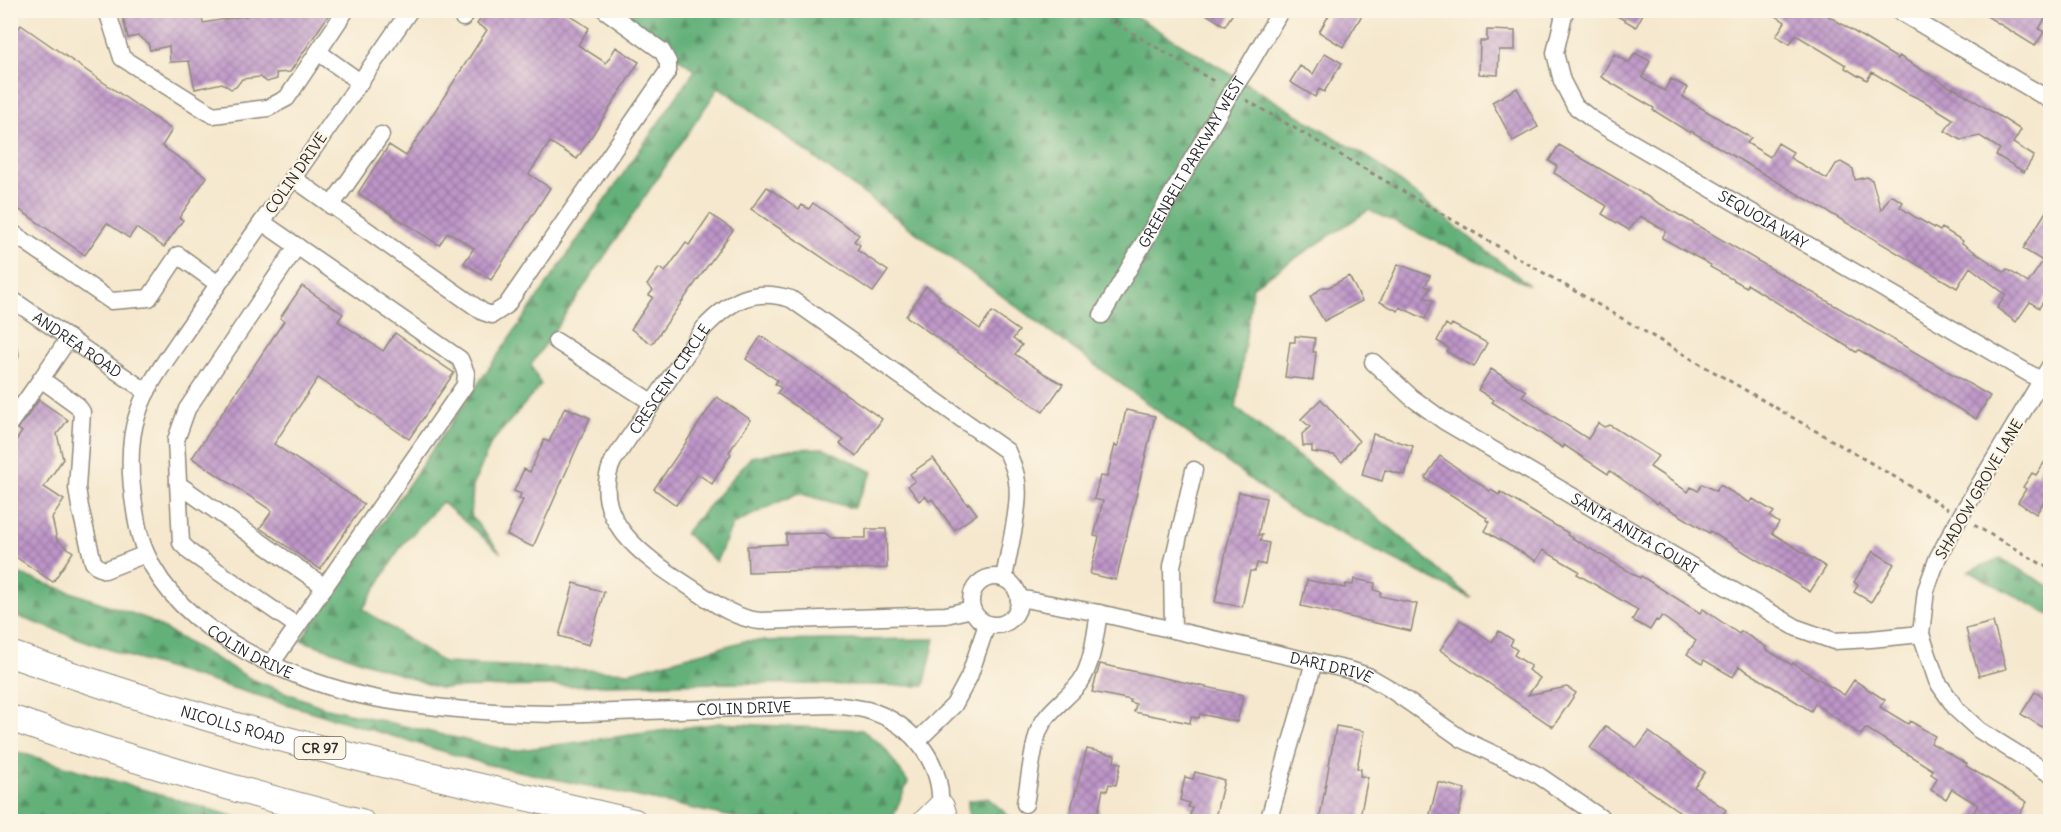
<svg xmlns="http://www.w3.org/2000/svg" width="2061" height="832" font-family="Delius,sans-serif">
<defs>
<pattern id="forest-firs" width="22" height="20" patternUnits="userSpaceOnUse" patternTransform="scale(1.5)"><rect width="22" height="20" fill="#63b079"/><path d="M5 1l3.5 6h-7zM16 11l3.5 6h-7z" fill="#528f63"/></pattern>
<pattern id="building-cross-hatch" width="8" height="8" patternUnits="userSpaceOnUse" patternTransform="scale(1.5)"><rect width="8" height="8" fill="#bd95c8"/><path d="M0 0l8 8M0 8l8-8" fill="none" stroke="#9a7aa3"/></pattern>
</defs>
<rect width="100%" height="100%" fill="#fcf5e5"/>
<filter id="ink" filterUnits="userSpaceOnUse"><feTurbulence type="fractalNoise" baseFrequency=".0167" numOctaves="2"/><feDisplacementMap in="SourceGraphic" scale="12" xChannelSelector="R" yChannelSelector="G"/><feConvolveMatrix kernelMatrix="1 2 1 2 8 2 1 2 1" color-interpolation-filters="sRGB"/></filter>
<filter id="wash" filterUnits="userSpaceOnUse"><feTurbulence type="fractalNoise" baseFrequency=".008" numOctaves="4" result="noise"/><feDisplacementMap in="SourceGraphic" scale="24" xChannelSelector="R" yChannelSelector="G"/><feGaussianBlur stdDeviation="1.35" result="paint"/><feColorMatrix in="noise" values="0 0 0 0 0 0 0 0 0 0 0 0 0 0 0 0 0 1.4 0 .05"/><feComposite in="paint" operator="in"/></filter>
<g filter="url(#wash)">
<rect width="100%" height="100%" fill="#f5e8ce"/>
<path fill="url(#forest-firs)" stroke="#476e52" stroke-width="1.5" d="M611 11H1127L1374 161 1529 285 1369 210 1253 286 1236 408 1393 530 1471 598 1289 508 719 87 531 365 541 385 491 443 473 486 471 516 501 553 442 502 402 545 363 609 444 663 630 672 745 641 935 639 924 686 723 683 439 688 301 640 695 70Z
M824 448 873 472 853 508 798 493 733 524 716 562 685 533 751 457 791 449Z
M2000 558 2050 587V615L1969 571Z
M10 571 145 618 251 679 323 707 512 751 719 723 862 730 883 746 908 782 891 821H750L485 764 130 657 11 614Z
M10 750H11L249 821H11Z
M988 798 1011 818 1024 821H969L968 801Z"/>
<g id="blocks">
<path fill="url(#building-cross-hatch)" d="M121 10H201L203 23 256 14 258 10H332L290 72 276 73 277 79 267 82 260 77 242 79 236 87 231 89 222 83 195 89 189 61 170 62 169 46 150 50 148 43 138 36 128 38Z
M485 10H562L589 28 578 45 606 63 616 47 639 62 577 159 550 142 529 174 550 188 491 280 464 263 474 248 448 232 439 245 358 193 389 145 406 156 487 30 477 24Z
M1200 10H1235L1225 26Z
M1332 10H1365L1343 47 1319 32Z
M1607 10H1645L1636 27Z
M1767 10H1819L1898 59 1899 56 1953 89V87L2021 130 2013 143 2034 156 2024 172 1996 155 2000 149 1980 136 1961 140 1945 131 1953 119 1922 100 1907 93 1872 72 1867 80 1859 75 1858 76 1845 68 1846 65 1796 35 1790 44 1776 36 1785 22Z
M1977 10H2050L2039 29 2044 32 2035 46Z
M21 25 172 130 162 146 207 177 179 218 183 220 164 247 136 228 129 238 107 223 85 255 10 203V40Z
M1487 30 1515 31V50H1499L1498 75 1479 74 1480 41H1487Z
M1325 53 1342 63 1324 92 1319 89 1315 97 1290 82 1300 66 1313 74Z
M1635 53 1650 61 1642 78 1664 91 1671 79 1688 88 1683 97 1751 138 1747 143 1770 157 1778 143 1793 152 1790 158 1827 179 1836 164 1841 162 1853 169 1855 180 1867 177 1872 180 1881 210 1891 195 1903 202 1900 207 1915 217 1940 231 1942 228 1963 241 1962 243 2004 272 2007 269 2028 283 2043 261 2023 249 2050 205V291L2039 308 2030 302 2016 322 1997 308 2006 295 1970 267 1957 288 1691 131 1690 133 1653 110 1654 108 1601 77 1614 54 1629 63Z
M1517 88 1538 127 1513 141 1492 102Z
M1559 145 1990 396 1976 419 1859 350 1856 352 1747 284 1746 287 1710 267 1711 265 1662 238 1666 231 1640 216 1629 230 1602 214 1607 206 1554 173 1557 166 1549 161Z
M767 187 799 209 802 205 809 209 813 203 859 235 854 241 860 245 857 250 888 271 873 292 751 209Z
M710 214 733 230 652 344 631 329 653 297 649 295 653 290 647 285 659 268 665 272 686 243 689 245Z
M1398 264 1430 276 1425 286 1430 288 1425 297 1433 301 1425 319 1400 307 1398 311 1380 302Z
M1349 276 1362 301 1324 321 1310 297 1323 287H1329Z
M302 286 343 314 338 321 383 351 395 333 454 373 409 439 318 378 274 444 364 504 320 569 260 528 272 511 192 458 284 321 280 318Z
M926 286 940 296 938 298 944 303 980 329 992 312 1019 331 1013 339 1022 345 1015 354 1045 374 1063 384 1043 412 906 316Z
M1446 324 1450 327 1452 324 1487 343 1474 367 1447 352 1449 348 1437 341Z
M761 336 882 419 857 456 840 444 844 440 777 393 781 388 775 384 777 380 746 359Z
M1295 336 1315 338 1313 352H1316L1313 380 1285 377 1290 342H1295Z
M1491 369 1526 391 1522 396 1588 439 1598 423 1604 427 1610 425 1658 456 1650 467 1688 492 1691 487 1698 491 1702 484 1716 491 1720 485 1750 503 1753 499 1774 512 1770 517 1779 523 1772 533 1826 567 1810 592 1710 531 1709 533 1658 502 1657 504 1610 471 1608 474 1564 445 1563 448 1492 402 1494 400 1478 390Z
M717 397 751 420 729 452 731 454 712 484 698 474 676 505 654 489Z
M1321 399 1359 441 1342 462 1334 455 1312 452V446H1303L1302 434 1310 427 1301 419Z
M39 400 68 420 57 434 63 459 44 487 64 500 52 518 57 540 73 552 53 582 10 553V449L22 432 18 429Z
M565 407 590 418 533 547 507 535 523 500 519 499 521 494 514 491 524 469 530 472 544 440 549 442Z
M1126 410 1155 416 1116 580 1090 574 1099 537 1094 536 1103 501 1094 499 1100 476 1107 477 1115 445 1118 446Z
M1373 434 1413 446 1405 475 1385 470 1382 481 1362 475Z
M2050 454V492L2036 514 2018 502 2026 489 2023 487 2032 473 2036 475Z
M1440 456 1490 491 1491 490 1499 495 1500 492 1568 533 1567 535 1640 578 1641 576 1700 613 1703 609 1739 634 1741 631 1766 647 1765 649 1792 665 1793 663 1844 695 1854 680 1885 700 1880 707 1908 724 1910 721 1935 736 1931 743 1967 764 1966 766 2027 802 2015 822H2002L1991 815 1987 822H1968L1978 805 1952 789 1946 799 1931 790 1937 778 1931 774 1933 770 1866 728 1861 735 1815 704 1811 711 1739 666 1733 677 1704 660 1702 664 1687 654 1696 641 1662 616 1658 621 1656 620 1650 630 1632 620 1638 610 1577 574 1579 571 1543 550 1536 561 1485 531 1490 522 1486 520 1487 518 1425 478Z
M933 458 967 504 969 503 977 514 954 530 932 499 929 501 925 496 919 501 908 486 915 481 910 474Z
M1239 492 1266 498 1258 535H1262L1260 541 1269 543 1265 565 1257 563 1255 571H1250L1242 607 1215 602Z
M866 529H886L887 568 748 572 747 546 786 544V534L825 533 831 538H866Z
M1873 551 1894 564 1871 602 1854 592 1858 585 1854 582Z
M1354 579 1375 583 1374 590 1381 592 1380 596 1417 604 1411 631 1301 606 1307 580 1345 588 1346 584 1353 585Z
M574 583 604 592 589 645 559 636Z
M1460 620 1492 642 1499 631 1513 640 1510 645 1517 650 1514 655 1531 666 1528 670 1540 678 1528 695 1567 687 1576 693 1553 727 1440 650Z
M1993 622 2006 669 1979 676 1966 629Z
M1100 664 1243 695 1237 722 1200 714 1199 718 1191 717 1190 723 1134 712 1136 704 1130 702 1131 700 1092 692Z
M2035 692 2050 702V732L2021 714Z
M1336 726 1364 731 1357 768 1361 769 1360 776 1368 777 1359 822H1319Z
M1606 726 1637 748 1649 732 1705 772 1694 787 1726 810 1718 822H1694L1590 748Z
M1087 749 1115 755 1114 762 1121 763 1116 785 1109 784 1107 791 1103 789 1098 813 1108 815V822L1068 820Z
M1195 772 1224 780 1214 822H1188L1192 808 1188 807 1189 803 1180 800 1185 777 1193 779Z
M1438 782 1465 789 1457 822H1428Z"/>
</g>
</g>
<g filter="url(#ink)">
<use href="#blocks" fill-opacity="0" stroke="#908a7c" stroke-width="1.5"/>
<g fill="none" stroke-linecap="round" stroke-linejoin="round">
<defs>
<g id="minor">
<path d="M109 10V17L122 58 213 115 268 108 287 98 346 10"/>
<path id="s1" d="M410 10C351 96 291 181 231 266 214 290 198 314 181 338 165 362 147 385 138 413 127 443 130 480 135 511 137 525 140 540 146 553 180 634 298 684 379 699 437 709 494 713 553 714L830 705C842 706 855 707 867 710 914 723 947 767 939 816"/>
<path id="s2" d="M1565 10 1555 53 1562 81 1575 106 1593 120 2042 381"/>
<path d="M1897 10 2050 100"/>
<path d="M463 18 469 10"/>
<path d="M318 52 360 82"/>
<path d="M293 178 483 312 492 315 506 306 668 71V62L662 51 605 10"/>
<path d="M331 206 381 135"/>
<path d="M262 222 460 359 466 373 465 385 271 664"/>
<path d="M10 231 111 301 149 298 178 255 218 284"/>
<path d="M297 246 187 409 176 440 181 543 191 553 297 626"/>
<path id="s3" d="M10 298 147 392"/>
<path id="s4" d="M1102 315 1231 92 1249 65 1281 10"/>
<path d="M69 338 41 379 77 405 82 412 77 488 80 507 93 562 98 567 105 570 146 554"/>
<path d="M556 341 653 403"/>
<path d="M10 353V355"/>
<path id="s5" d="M1373 362 1411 397 1444 421 1797 628 1834 641 1871 639 1921 634"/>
<path d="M2050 366 1960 517 1938 557 1926 590 1921 634 1937 681 1957 710 1979 730 2050 774"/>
<path d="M10 423 41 379"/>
<path d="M178 484 325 587"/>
<circle cx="995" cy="601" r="24"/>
<path id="s6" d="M1019 598 1099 613 1353 671 1368 676 1387 687 1462 739 1538 775 1607 822"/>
<path id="s7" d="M972 609 946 615 760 621C733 618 713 602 690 587 649 560 586 520 613 461L704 328C730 301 753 287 791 299L1007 451C1011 461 1016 470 1017 482 1021 506 1008 553 1004 579"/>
<path d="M1173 630 1172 566 1194 470"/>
<path d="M917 741 954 705 969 677 987 624"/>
<path d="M1025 804C1029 782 1032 750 1039 730 1048 709 1068 699 1081 681 1093 662 1095 635 1099 613"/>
<path d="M1268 822 1314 662"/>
</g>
<g id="highway">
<path id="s8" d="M10 654C100 685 189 714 280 738 397 769 516 795 634 822"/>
<path d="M10 718C126 759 243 792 361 822"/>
<path d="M926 822 941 807 946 822"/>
</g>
</defs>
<use href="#minor" stroke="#908a7c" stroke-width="19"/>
<use href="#highway" stroke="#908a7c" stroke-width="28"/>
<path stroke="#908a7c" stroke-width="3" stroke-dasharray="4.5 4.5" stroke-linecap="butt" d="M1093 10 1217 83
M1246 100 1895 477 1948 509
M1974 525 2050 569"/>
<use href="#minor" stroke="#fff" stroke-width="16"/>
<use href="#highway" stroke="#fff" stroke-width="26"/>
</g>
</g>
<g text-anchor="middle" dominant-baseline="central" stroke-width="4.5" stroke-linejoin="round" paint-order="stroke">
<rect fill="#fcf5e5" stroke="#6a6863" stroke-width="1.5" x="294.5" y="737" width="51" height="22" rx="4.5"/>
<g font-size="14" font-weight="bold" fill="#2b2b2b">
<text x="320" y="748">CR 97</text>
</g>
<g font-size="15" fill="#2b2b2b" stroke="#fcf5e5">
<text stroke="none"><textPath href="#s4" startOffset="177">GREENBELT PARKWAY WEST</textPath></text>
<text transform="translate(296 173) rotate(-55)">COLIN DRIVE</text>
<text stroke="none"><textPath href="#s2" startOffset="321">SEQUOIA WAY</textPath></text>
<text stroke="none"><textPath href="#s3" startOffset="82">ANDREA ROAD</textPath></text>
<text stroke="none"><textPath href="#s7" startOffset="554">CRESCENT CIRCLE</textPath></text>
<text transform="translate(1979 489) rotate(-60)">SHADOW GROVE LANE</text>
<text stroke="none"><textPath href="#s5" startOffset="314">SANTA ANITA COURT</textPath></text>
<text stroke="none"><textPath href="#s1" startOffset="776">COLIN DRIVE</textPath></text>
<text stroke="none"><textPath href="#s6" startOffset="320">DARI DRIVE</textPath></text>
<text stroke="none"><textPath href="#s1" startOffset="1280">COLIN DRIVE</textPath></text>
<text stroke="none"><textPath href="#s8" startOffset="234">NICOLLS ROAD</textPath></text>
</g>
</g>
<rect width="2061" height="832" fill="none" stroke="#fcf5e5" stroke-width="36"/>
</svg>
